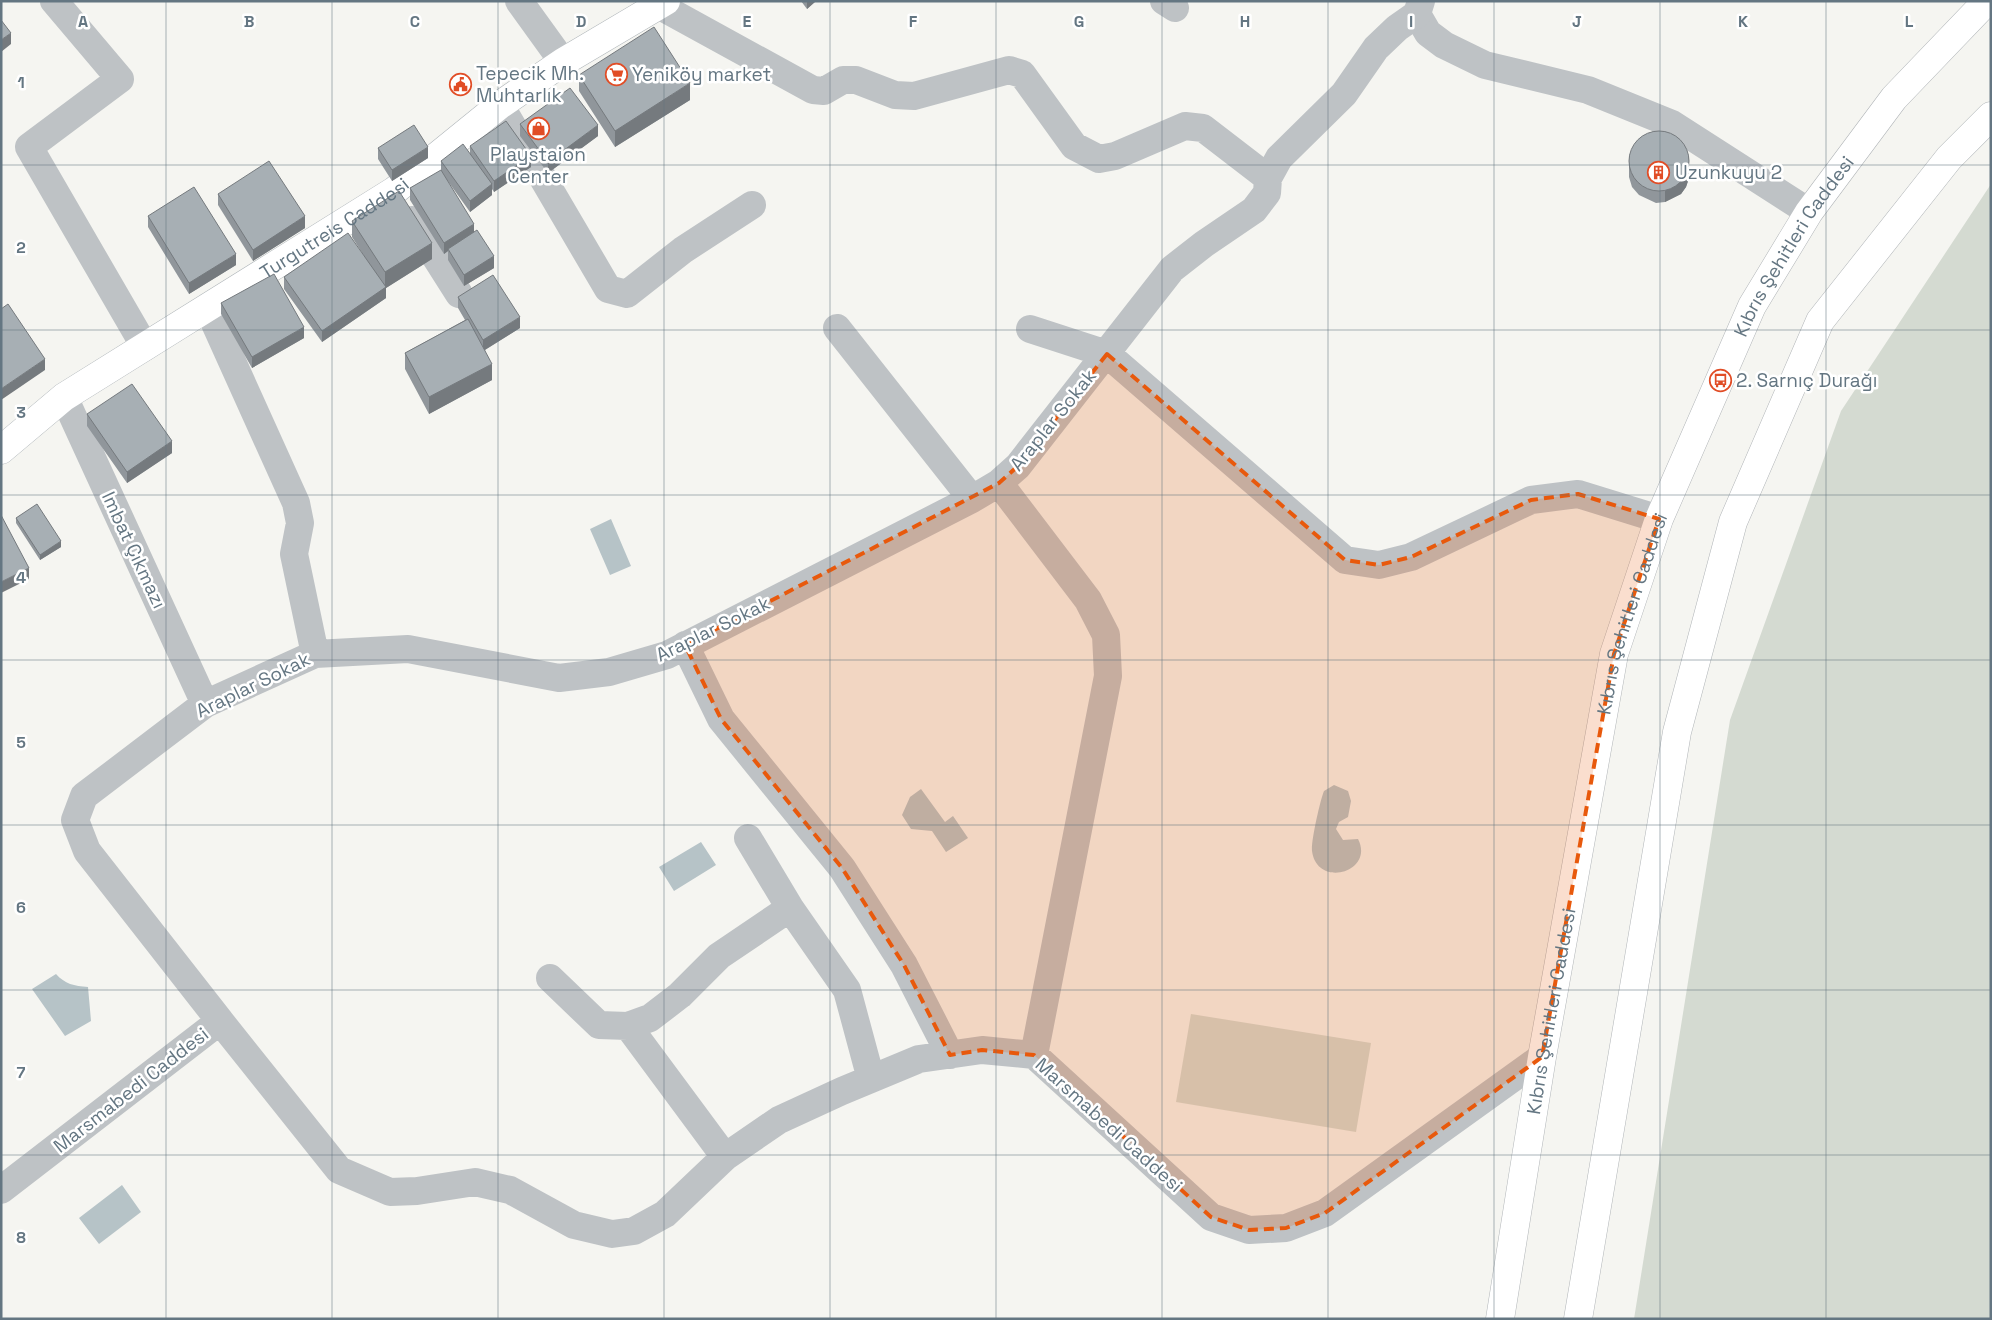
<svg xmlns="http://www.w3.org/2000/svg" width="1992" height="1320" font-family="'Space Grotesk',sans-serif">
<rect width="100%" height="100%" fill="#f5f5f1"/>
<path fill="#d4dad1" d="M1991 184V1319H1634L1730 720 1841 411Z
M1191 1014 1371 1043 1356 1132 1176 1102Z"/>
<path fill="#b6c3c7" d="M611 519 631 566 610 575 590 529Z
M1334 785 1348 791 1351 801 1348 817 1339 822 1336 829 1343 840 1358 839C1375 872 1317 889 1312 851 1311 841 1320 801 1324 791Z
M921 789 945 822 953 816 968 838 946 852 932 831 911 829 902 815 910 797Z
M701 842 716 865 674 891 659 867Z
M56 974C65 984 74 986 88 987L91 1021 65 1036 32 989Z
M122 1185 141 1212 99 1244 79 1218Z"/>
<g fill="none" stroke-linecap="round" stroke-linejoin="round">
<defs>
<g id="secondary">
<path id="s1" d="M1 450 64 397 394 191 500 105 563 62 666 1"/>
</g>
<g id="trunk">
<path id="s2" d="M1500 1319 1542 1057 1614 654 1659 519 1752 306 1809 212 1894 98 1987 1"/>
<path d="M1578 1319 1677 732 1733 522 1820 321 1949 158 1991 116"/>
</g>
</defs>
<use href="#secondary" stroke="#b0b6ba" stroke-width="29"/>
<use href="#trunk" stroke="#b1b5b8" stroke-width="29"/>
<path stroke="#bec2c5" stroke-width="28" d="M1421 1 1417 14 1428 33 1444 45 1485 65 1588 90 1672 124 1809 212
M412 220 459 294"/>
<path stroke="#bec2c5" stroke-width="28" d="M54 1 120 79 29 147 145 347
M519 1 563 62
M1164 1 1175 8
M660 6 813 90 824 91 843 80H856L895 95 914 96 1009 70 1022 74 1074 146 1099 159 1115 156 1185 126 1203 128 1268 178
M500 105 608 289 627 294 683 250 752 205
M208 308 296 503 300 523 294 554 315 654
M837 328 972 499
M1030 329 1107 354 1345 560 1379 565 1411 557 1531 500 1578 494 1659 519
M64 397 205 704
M999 483 1088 600 1106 635 1108 676 1034 1055
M685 645 721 719 842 868 904 965 950 1055
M748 838 790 908 847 990 871 1079
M550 978 599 1025 628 1026 650 1018 680 995 719 956 790 908
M220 1021 87 851 75 820 84 796 205 704 315 654 408 649 559 678 609 672 667 655 972 499 999 483 1018 466 1172 269 1204 244 1254 210 1267 193 1268 178 1279 158 1344 94 1376 48 1397 28 1417 14
M628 1026 725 1157
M1 1190 220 1021 339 1170 390 1192 417 1191 475 1182 510 1190 574 1225 612 1234 634 1231 665 1214 725 1157 779 1120 842 1091 919 1059 982 1050 1034 1055 1211 1217 1249 1230 1286 1228 1325 1213 1542 1057"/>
<use href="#secondary" stroke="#fff" stroke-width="28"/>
<use href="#trunk" stroke="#fff" stroke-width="28"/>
</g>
<path fill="#90969b" d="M801 1H816L807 9Z
M579 75 690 100 615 147 579 91Z
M520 124 598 136 548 173 520 136Z
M470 146 531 167 494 192 492 189V195L470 212 447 180 474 232 494 268 464 286 448 260V251L444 254 410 200V188L441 171V161L470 154Z
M378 148 428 158 392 181 378 159Z
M1629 156 1689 178 1686 187 1681 194 1665 202 1656 203 1639 195 1632 187 1629 177Z
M218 194 305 228 253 261 218 205Z
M148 216 236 265 189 294 148 227Z
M352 221 432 259 386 288V298L322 342 284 289V277L364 256 352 237Z
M458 297 520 328 485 350 492 380 429 414 405 369V353L465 320 458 308Z
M221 303 304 338 252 368 221 314Z
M87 414 172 453 127 483 87 426Z
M16 518 61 547 40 560 16 523Z"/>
<path fill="#757a7e" d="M807 1H816L807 9Z
M11 33V44L1 52V40Z
M690 83V100L615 147V131Z
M598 125V136L548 173V162Z
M428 147V158L392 181V170Z
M531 156V167L494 192V181Z
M1689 156V178L1686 187 1681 194 1665 202V191Z
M492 184V195L470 212V201Z
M305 216V228L253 261V250Z
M474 224V235L448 249V251L444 254V243Z
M432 243V259L386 288V298L322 342V331L385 287V272Z
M236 254V265L189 294V283Z
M494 256V268L464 286V275Z
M520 317V328L483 351V340Z
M304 327V338L252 368V357Z
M45 359V370L1 400V389Z
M492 364V380L429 414V397Z
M172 441V453L127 483V472Z
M61 541V547L40 560V555Z
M29 568V579L1 593V582Z"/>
<path fill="#a7afb4" stroke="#757a7e" d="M1 20 11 33 1 40Z
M654 27 690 83 615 131 579 75Z
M570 88 598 125 548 162 520 124Z
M506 121 531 156 494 181 470 146Z
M414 125 428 147 392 170 378 148Z
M1629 161a30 30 0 1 1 60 0a30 30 0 1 1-60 0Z
M463 144 492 184 470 201 441 161Z
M269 161 305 216 253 250 218 194Z
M441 170 474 224 444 243 410 188Z
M194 187 236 254 189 283 148 216Z
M399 191 432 243 385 272 352 221Z
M477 230 494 256 464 275 448 249Z
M348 233 386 287 322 331 284 277Z
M274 274 304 327 252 357 221 303Z
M493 275 520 317 483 340 458 297Z
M8 304 45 359 1 389V309Z
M468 319 492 364 429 397 405 353Z
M132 384 172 441 127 472 87 414Z
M37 504 61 541 40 555 16 518Z
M1 515 29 568 1 582Z"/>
<path fill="#e8590c" fill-opacity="0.2" stroke="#e8590c" stroke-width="4" stroke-dasharray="10 6" stroke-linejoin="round" d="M1107 354 1345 560 1379 565 1411 557 1531 500 1578 494 1659 519 1614 654 1542 1057 1325 1213 1286 1228 1249 1230 1211 1217 1034 1055 982 1050 950 1055 904 965 842 868 721 719 685 645 999 483 1018 466Z"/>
<path fill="none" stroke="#647682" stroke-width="1" stroke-opacity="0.55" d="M166 1V1319M332 1V1319M498 1V1319M664 1V1319M830 1V1319M996 1V1319M1162 1V1319M1328 1V1319M1494 1V1319M1660 1V1319M1826 1V1319M1 165H1991M1 330H1991M1 495H1991M1 660H1991M1 825H1991M1 990H1991M1 1155H1991"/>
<defs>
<symbol id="supermarket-ring" viewBox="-11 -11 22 22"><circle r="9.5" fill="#fff" stroke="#e14d26" stroke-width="1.5"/><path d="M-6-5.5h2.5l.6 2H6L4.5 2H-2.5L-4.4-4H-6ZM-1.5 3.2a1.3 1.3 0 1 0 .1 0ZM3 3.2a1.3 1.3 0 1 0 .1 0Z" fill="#e14d26"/></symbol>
<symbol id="civic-ring" viewBox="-11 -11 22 22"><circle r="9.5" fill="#fff" stroke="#e14d26" stroke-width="1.5"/><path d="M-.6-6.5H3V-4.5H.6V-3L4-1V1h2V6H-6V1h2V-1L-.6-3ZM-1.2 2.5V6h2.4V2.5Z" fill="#e14d26"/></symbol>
<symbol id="shop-ring" viewBox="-11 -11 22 22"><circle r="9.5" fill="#fff" stroke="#e14d26" stroke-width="1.5"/><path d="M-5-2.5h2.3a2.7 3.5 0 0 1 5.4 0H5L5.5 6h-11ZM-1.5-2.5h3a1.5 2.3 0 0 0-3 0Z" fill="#e14d26"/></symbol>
<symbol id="building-ring" viewBox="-11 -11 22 22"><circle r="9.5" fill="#fff" stroke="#e14d26" stroke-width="1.5"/><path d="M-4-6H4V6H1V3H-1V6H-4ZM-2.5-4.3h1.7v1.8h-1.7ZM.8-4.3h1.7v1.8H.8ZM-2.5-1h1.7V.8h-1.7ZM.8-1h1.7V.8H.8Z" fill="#e14d26"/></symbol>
<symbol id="bus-ring" viewBox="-11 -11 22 22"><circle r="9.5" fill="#fff" stroke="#e14d26" stroke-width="1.5"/><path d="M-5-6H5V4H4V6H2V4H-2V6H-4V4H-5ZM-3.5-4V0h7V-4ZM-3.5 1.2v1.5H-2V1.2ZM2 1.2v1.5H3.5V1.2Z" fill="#e14d26"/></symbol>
</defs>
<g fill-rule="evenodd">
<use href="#supermarket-ring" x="604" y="62" width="25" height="25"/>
<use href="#civic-ring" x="448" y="72" width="25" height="25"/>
<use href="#shop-ring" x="526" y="116" width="25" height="25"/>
<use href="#building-ring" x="1646" y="160" width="25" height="25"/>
<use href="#bus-ring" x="1708" y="368" width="25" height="25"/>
</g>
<g text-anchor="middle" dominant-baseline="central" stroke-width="5" stroke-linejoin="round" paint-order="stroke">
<g font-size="19" fill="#647682" stroke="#fff" text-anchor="start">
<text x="476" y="73">Tepecik Mh.<tspan x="476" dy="22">Muhtarlık</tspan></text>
<text x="632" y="74">Yeniköy market</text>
<text x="538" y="154" text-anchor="middle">Playstaion<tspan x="538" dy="22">Center</tspan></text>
<text x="1675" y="172">Uzunkuyu 2</text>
<text x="1736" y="380">2. Sarnıç Durağı</text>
</g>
<g font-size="19" fill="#647682" stroke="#fff">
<text stroke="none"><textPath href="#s1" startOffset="401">Turgutreis Caddesi</textPath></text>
<text stroke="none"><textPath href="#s2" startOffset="1122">Kıbrıs Şehitleri Caddesi</textPath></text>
<text transform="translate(1053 420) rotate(-51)">Araplar Sokak</text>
<text transform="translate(134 550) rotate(65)">Imbat Çıkmazı</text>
<text stroke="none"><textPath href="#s2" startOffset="718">Kıbrıs Şehitleri Caddesi</textPath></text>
<text transform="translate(713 629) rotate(-26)">Araplar Sokak</text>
<text transform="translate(253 685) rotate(-26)">Araplar Sokak</text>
<text stroke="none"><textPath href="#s2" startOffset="312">Kıbrıs Şehitleri Caddesi</textPath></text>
<text transform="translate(131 1090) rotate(-38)">Marsmabedi Caddesi</text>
<text transform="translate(1109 1125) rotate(42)">Marsmabedi Caddesi</text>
</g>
</g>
<g font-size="16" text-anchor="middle" font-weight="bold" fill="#647682" stroke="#fff" stroke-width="5" stroke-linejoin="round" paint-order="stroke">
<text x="83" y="27">A</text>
<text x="249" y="27">B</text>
<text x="415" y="27">C</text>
<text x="581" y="27">D</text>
<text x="747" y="27">E</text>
<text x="913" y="27">F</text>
<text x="1079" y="27">G</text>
<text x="1245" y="27">H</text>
<text x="1411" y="27">I</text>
<text x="1577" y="27">J</text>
<text x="1743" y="27">K</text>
<text x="1909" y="27">L</text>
<text x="21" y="88">1</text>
<text x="21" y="253">2</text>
<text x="21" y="418">3</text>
<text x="21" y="583">4</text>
<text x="21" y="748">5</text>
<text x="21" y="913">6</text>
<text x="21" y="1078">7</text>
<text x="21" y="1243">8</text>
</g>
<rect width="1992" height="1320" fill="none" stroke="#647682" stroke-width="5"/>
</svg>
